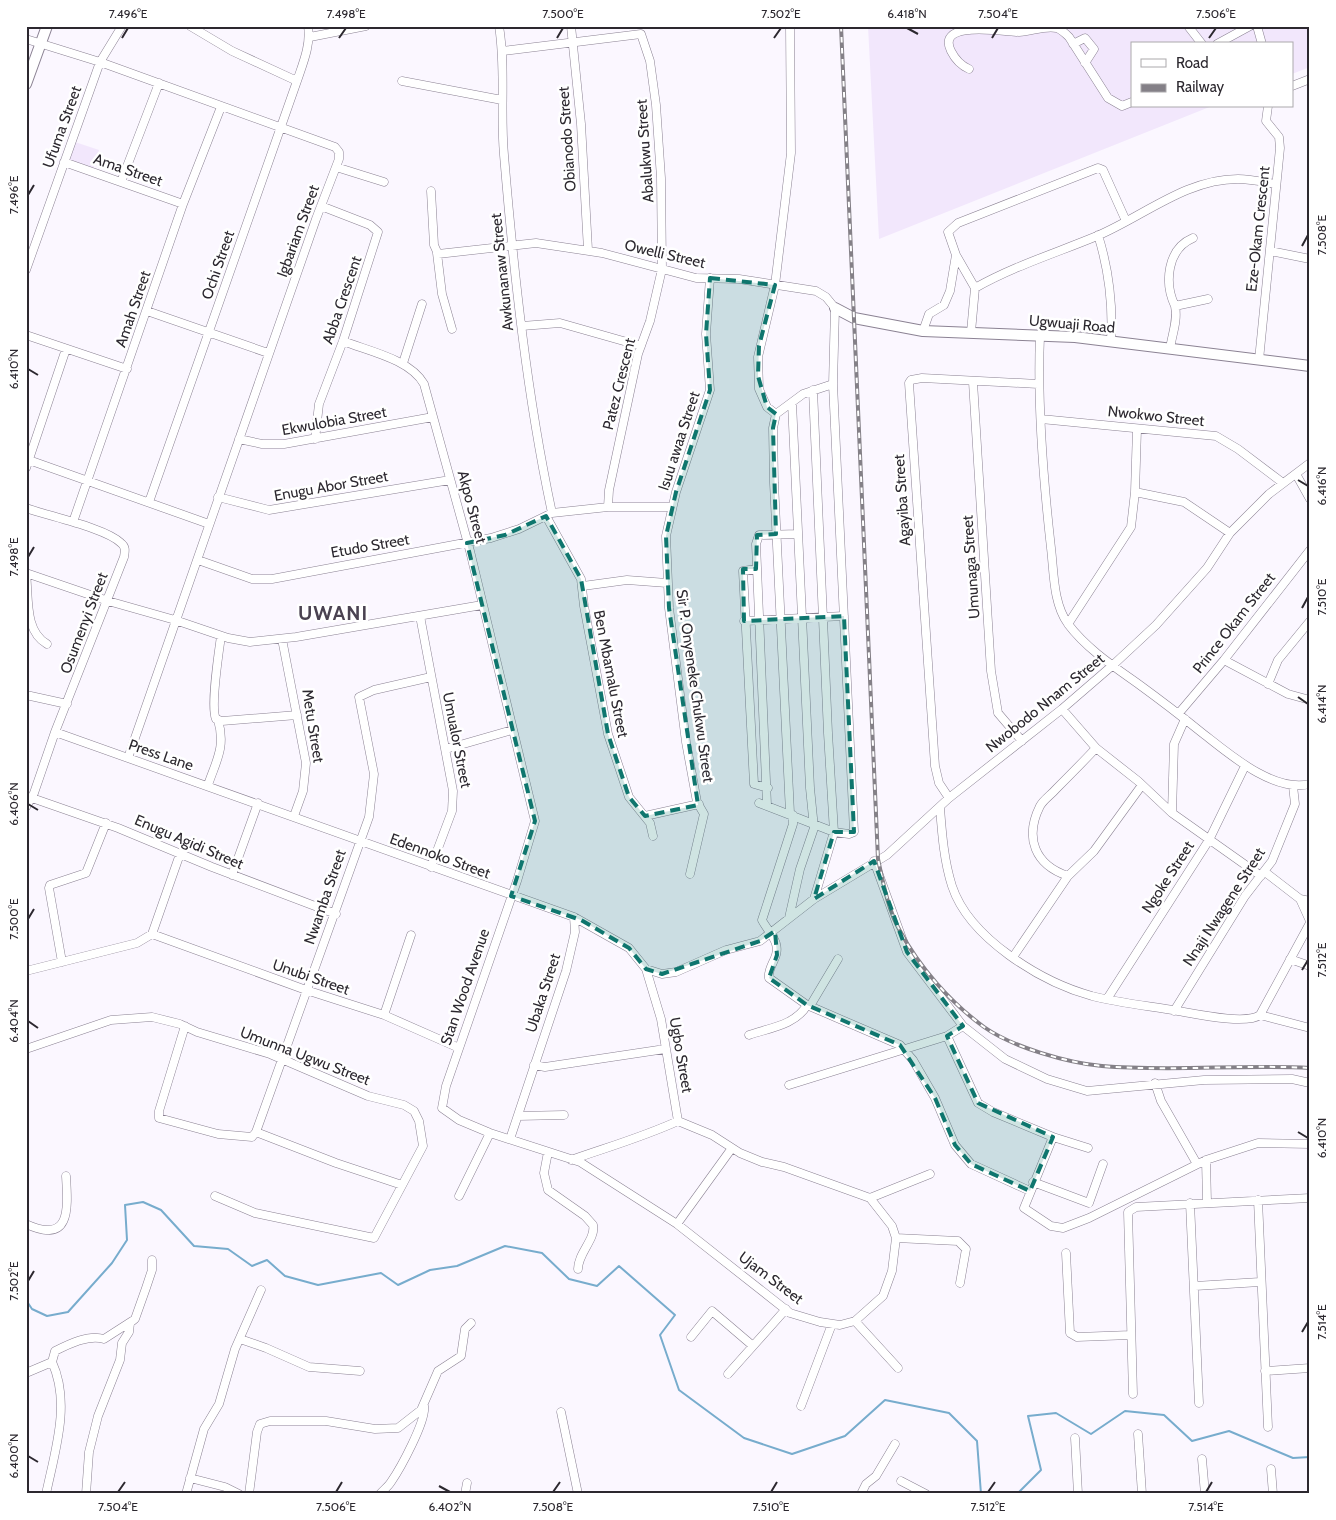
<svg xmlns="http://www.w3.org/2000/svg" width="1336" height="1520" font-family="Cabin,sans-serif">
<rect width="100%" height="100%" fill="#fbf7ff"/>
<path fill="#f2e7fc" d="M868 26H1310V67L1292 74V44H1132V106H1212L879 239Z
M75 142 99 150 93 169 69 161Z"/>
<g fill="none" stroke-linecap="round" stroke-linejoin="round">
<path stroke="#77accd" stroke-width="2" d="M26 1300 32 1309 47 1316 68 1312 112 1263 127 1240 125 1205 143 1202 161 1210 194 1246 228 1249 252 1266 267 1260 285 1276 318 1285 381 1273 398 1285 430 1270 457 1266 505 1246 542 1253 569 1279 597 1286 619 1266 675 1315 660 1335 679 1390 744 1438 792 1454 845 1436 885 1400 949 1413 977 1441 981 1494
M1017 1494 1041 1470 1028 1416 1056 1413 1091 1434 1125 1411 1164 1415 1192 1441 1229 1431 1293 1458 1310 1457"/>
<defs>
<path id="minor" d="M190 26 232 51 297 81
M499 26C506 69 500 112 504 155 514 275 527 396 552 513
M571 26 581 124 588 250
M1188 26 1202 44
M1257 26 1262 44
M310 37 366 26
M26 39 100 62 335 147 339 152V159L316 219 128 758
M1073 44 1085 38 1094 49 1085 63
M1217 44 1250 26
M503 51 641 34 650 61 656 105 661 178 662 269 650 321 638 354 609 490 608 507
M969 69C960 65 955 59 951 51 935 19 1006 32 1019 32 1031 32 1044 25 1057 28 1062 30 1065 33 1069 37L1108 98 1122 106 1132 102
M402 81 502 100
M1292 86 1310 79
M64 162 183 204
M336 167 384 182
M121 182 159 83
M431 191 434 245 438 254 536 243 602 253 696 278 739 279 816 291 826 297 835 308 833 384 803 394 776 414
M1098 235C1109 270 1113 305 1111 341
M1193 238C1167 249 1164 283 1175 306L1208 299
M1270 251 1310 259
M437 253 442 294 452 329
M956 255 975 288
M26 270 100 62 122 26
M147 311 268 353
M522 326 560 323 641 346
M923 331 929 314 944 305 950 291 956 255 948 232 958 223 1098 168 1103 170 1126 221
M971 332 975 288C1014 266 1056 253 1097 236 1144 216 1186 179 1238 179 1250 179 1264 182 1276 184
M26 335 127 369
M1040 336C1037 406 1043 477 1051 548 1054 573 1053 603 1068 624 1086 648 1113 666 1137 683 1159 699 1180 715 1201 732 1228 753 1273 793 1310 784
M343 341C368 351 410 359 424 384L470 551 535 821 517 881 446 1086 442 1108 459 1120 490 1133 580 1162 677 1224 790 1313 820 1322 840 1325 855 1321 883 1296 892 1271 896 1238 892 1226 870 1198 784 1167 762 1162 740 1153 712 1135 678 1121
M1170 349C1172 334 1178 321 1175 306
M1259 360 1280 148 1279 137 1266 121 1268 106
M403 363 422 304
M973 382 991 671 998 713 1022 741
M813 390 828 733 834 832 814 899
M776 414 773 428 774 483 790 813
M776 414 767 407 759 389 758 357 775 285 791 153 790 26
M1041 419 1216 436 1238 449 1283 483
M239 439 262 444H284L433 417
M315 439 319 404 343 341 378 232 370 225 321 206
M26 459 209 524
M26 468 66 349
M1296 474 1310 499
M1135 492 1184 502 1230 533
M218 497 269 510 450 480
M149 502 297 81C303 63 311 45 308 26
M26 508C48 516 106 528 121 543 126 547 125 551 124 557L55 732 34 793 26 807
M546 516 581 579 584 606 608 734 629 797 650 823 653 836
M73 522 183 204 221 107
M198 560 252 579H272L491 538 519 529 552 513 608 507H672
M756 569 743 571 754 784 768 788
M26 573 108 601 175 620 228 638 250 642 296 637 482 605
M26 574C29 597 24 631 47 644
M583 586 627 580 667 583
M420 616 453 791 452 811 431 867
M744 621 844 616
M1068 624 1131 527 1135 492 1137 429
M221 636C219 651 210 708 216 719L222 721 297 715
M282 639 306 763 303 791 294 816
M1224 660 1288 694 1310 700
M1268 684 1278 660 1310 621
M26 695 67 704
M1062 709 1096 748 1138 781 1172 813 1261 876
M1179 713 1224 660 1310 550
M55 732 574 917 629 948 646 969 661 1019 678 1121C643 1137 608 1147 571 1160
M446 749 512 730
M208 785C216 761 226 747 218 720
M32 798 118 828 212 867 336 914
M949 798 939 783 935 766 909 383 911 380 922 378 1038 384
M759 803 834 832 849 834 854 832 833 384
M767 805 756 544 759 535 798 534
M940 808C942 834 944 861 952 886 969 938 1041 982 1092 996 1120 1003 1149 1006 1178 1011 1196 1014 1246 1025 1260 1015L1310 923
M1172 813 1174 744 1185 719
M793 815V824L762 920C766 928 774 936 776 944 780 958 767 966 769 978L807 1005 900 1045 913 1060 935 1098 955 1145 971 1164 1030 1191
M645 816 699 804
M874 861 907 952 963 1026 1005 1059 1047 1079 1087 1091 1204 1080 1292 1079 1310 1083
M1265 872 1300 899 1310 901
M690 874 704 814 697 802 686 742 669 608 666 536 676 492 710 390 706 334 710 278
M232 875 258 803
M1068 876C1035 865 1024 838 1040 806 1044 799 1051 795 1056 789 1069 776 1083 762 1096 748
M1300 899 1310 921
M789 918 800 869 814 828 810 788 792 403
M152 934 180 854
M1013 957 1068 876 1094 851 1142 785
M1290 959 1310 966
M62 962 49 888 50 885 86 873 106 823
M646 969 662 974 676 972 726 950 760 941 814 899 887 855 949 798 1062 709 1113 665 1156 625 1207 568 1230 533 1269 494 1310 463
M26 971 137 943 152 934 306 990 384 1015 459 1048
M1107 999 1209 840 1245 766
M810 1006 838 959
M1174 1011 1245 896 1272 861 1295 804 1293 786
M384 1015 411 935
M1260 1015 1310 1028
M185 1026 159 1111V1118L218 1134 252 1137 256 1132 369 817 374 774 359 697 374 690 431 677
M749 1035C769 1028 796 1025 807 1005
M947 1036 978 1103 993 1112 1053 1137
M26 1049 111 1020 152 1017 180 1024 197 1032 270 1054 368 1096 404 1105 414 1111 419 1121 423 1146 374 1238 255 1213 215 1196
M534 1065 545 1067 665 1049
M1155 1083 1161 1101 1197 1164
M789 1085 947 1036 963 1026
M518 1116 564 1115
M256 1132 336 1163 402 1185
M510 1139 566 971 575 932 574 917
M1088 1148 1053 1137 1024 1208 1051 1226 1063 1228 1089 1218 1206 1160 1258 1143 1310 1144
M548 1152 544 1173 548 1190 585 1216 593 1225C596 1239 578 1253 578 1269
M1206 1160 1207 1202
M1033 1182 1089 1203 1103 1164
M459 1196 490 1133
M870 1198 930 1174
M1258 1200 1268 1427
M1190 1203 1199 1403
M26 1224C71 1245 68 1209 66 1176
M677 1224 732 1148
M896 1238 958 1241 966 1249 960 1283
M1066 1253 1070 1333 1077 1337 1131 1335
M1195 1286 1260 1282
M855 1321 898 1368
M691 1337 712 1311 753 1346 786 1309
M240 1339 266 1348 309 1367 360 1371
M1265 1371 1310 1368
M26 1373 52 1362 55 1351C69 1344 89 1334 104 1339L132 1321
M728 1374 753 1346
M1133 1394 1128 1212 1136 1207 1310 1198
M801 1406 832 1324
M561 1412 578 1494
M1138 1434 1142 1494
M1075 1438 1078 1494
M1202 1459 1205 1494
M1271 1469 1273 1494
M190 1478 225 1487 239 1494
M901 1481 926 1494
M46 1494C55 1451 71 1403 52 1362
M86 1494 89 1452 98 1416 120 1360 122 1343 129 1332 130 1323 135 1319 146 1288 152 1270V1260
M186 1494 204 1429 219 1404 235 1349 261 1290
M249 1494 257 1432 260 1424 270 1421H326L375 1429 398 1428 421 1410 438 1371 461 1356 465 1329 471 1323
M380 1494C383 1490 388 1487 391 1482 400 1469 427 1420 424 1406
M465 1494 467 1483
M861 1494 866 1484 876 1476 895 1444"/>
<path id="major" d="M26 84 47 26
M835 308 854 318 923 331 1075 337 1310 366"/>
</defs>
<use href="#minor" stroke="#8b8293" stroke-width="9"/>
<use href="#major" stroke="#8b8293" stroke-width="12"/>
<use href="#minor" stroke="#fff" stroke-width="8"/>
<use href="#major" stroke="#fff" stroke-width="10"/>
<defs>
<path id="rail" d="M841 26 878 859C883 882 888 910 900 931 919 967 951 1003 984 1027 1012 1047 1068 1063 1102 1066 1171 1072 1241 1064 1310 1068"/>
</defs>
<use href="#rail" stroke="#848087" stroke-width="4"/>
<use href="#rail" stroke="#fff" stroke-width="2" stroke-dasharray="5.5" stroke-linecap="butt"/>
</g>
<path fill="#0f766e" fill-opacity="0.2" stroke="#0f766e" stroke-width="4" stroke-dasharray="10 6" stroke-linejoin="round" d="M710 278 775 285 759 346 758 376 767 407 776 414 773 428 776 534 757 535 756 569H743L744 621 844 616 854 832H834L814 899 874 861 907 952 963 1026 947 1036 978 1103 1053 1137 1030 1191 971 1164 955 1145 935 1098 900 1045 807 1005 769 978 777 955 775 931 760 941 662 974 646 969 629 948 581 920 511 896 535 821 467 543 505 535 546 516 581 579 608 734 629 797 645 816 698 805 669 608 666 536 676 492 710 390 706 334Z"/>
<path fill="none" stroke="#2c282f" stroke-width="2" d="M907 28 918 34M122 38 128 28M339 38 346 28M557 38 563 28M774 38 781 28M992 38 998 28M1209 38 1216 28M28 195 34 185M1302 246 1308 235M28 369 38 375M1298 480 1308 486M28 557 34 547M1302 608 1308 597M1298 697 1308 704M28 804 38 810M28 919 34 909M1302 970 1308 960M28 1021 38 1028M1298 1132 1308 1138M28 1281 34 1271M1302 1332 1308 1322M28 1456 38 1462M439 1486 450 1492M118 1492 125 1482M336 1492 342 1482M553 1492 560 1482M771 1492 777 1482M988 1492 995 1482M1206 1492 1212 1482"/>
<g text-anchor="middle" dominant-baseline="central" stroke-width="5" stroke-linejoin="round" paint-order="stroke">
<g font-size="15" fill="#2c282f" stroke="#fff">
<text transform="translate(62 127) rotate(-70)">Ufuma Street</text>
<text transform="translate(567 139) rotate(-94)">Obianodo Street</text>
<text transform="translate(645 151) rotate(-94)">Abalukwu Street</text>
<text transform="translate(128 170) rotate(19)">Ama Street</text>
<text transform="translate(1258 229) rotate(-84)">Eze-Okam Crescent</text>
<text transform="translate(298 231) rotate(-70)">Igbariam Street</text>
<text transform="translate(665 254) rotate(13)">Owelli Street</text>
<text transform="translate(218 265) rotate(-71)">Ochi Street</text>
<text transform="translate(502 272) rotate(-96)">Awkunanaw Street</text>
<text transform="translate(342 300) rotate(-71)">Abba Crescent</text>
<text transform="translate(133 309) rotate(-71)">Amah Street</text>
<text transform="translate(1072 324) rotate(5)">Ugwuaji Road</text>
<text transform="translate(619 384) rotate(-76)">Patez Crescent</text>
<text transform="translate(1156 416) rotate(6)">Nwokwo Street</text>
<text transform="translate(334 421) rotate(-10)">Ekwulobia Street</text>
<text transform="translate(679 441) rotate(-72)">Isuu awaa Street</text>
<text transform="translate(331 486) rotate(-10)">Enugu Abor Street</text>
<text transform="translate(902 500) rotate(-94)">Agayiba Street</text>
<text transform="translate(472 507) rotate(75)">Akpo Street</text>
<text transform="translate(370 546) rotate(-10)">Etudo Street</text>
<text transform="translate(971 567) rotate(-94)">Umunaga Street</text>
<text transform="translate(84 623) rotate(-69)">Osumenyi Street</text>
<text transform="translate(1234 623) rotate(-52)">Prince Okam Street</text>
<text transform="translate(611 674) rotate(79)">Ben Mbamalu Street</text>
<text transform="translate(695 686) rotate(82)">Sir P. Onyeneke Chukwu Street</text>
<text transform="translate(1045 703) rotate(-39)">Nwobodo Nnam Street</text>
<text transform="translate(313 726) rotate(81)">Metu Street</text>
<text transform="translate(457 740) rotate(79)">Umualor Street</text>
<text transform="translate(161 755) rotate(19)">Press Lane</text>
<text transform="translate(189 842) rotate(23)">Enugu Agidi Street</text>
<text transform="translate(440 856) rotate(20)">Edennoko Street</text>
<text transform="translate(1168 877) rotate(-57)">Ngoke Street</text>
<text transform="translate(325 897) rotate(-71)">Nwamba Street</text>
<text transform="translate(1224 907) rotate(-57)">Nnaji Nwagene Street</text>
<text transform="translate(311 977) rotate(19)">Unubi Street</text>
<text transform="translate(465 987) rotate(-71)">Stan Wood Avenue</text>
<text transform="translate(543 993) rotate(-72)">Ubaka Street</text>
<text transform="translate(681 1055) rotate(80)">Ugbo Street</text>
<text transform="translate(305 1056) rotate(21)">Umunna Ugwu Street</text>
<text transform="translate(771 1278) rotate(37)">Ujam Street</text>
</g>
<g font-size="20" font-weight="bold" letter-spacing="1" fill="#4a4251" stroke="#fff">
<text x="333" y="613">UWANI</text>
</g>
</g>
<rect width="1336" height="1520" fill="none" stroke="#ffffff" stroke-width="55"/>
<rect x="1131" y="42" width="162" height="65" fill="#ffffff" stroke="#aba9ac"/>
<rect x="1141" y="59" width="25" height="8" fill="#ffffff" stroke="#aba9ac"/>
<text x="1176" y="68" font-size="15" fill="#2c282f">Road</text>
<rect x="1141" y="84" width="25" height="8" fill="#848087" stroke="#aba9ac"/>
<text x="1176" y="92" font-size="15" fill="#2c282f">Railway</text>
<rect x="28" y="28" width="1280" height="1464" fill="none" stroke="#2c282f" stroke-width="2"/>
<g font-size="12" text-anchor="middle" fill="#2c282f">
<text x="128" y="18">7.496°E</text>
<text x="346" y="18">7.498°E</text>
<text x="563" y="18">7.500°E</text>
<text x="781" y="18">7.502°E</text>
<text x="907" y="18">6.418°N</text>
<text x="998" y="18">7.504°E</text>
<text x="1216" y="18">7.506°E</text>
<text transform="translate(14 195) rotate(-90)" y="4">7.496°E</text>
<text transform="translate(1322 235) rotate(-90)" y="4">7.508°E</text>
<text transform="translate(14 369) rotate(-90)" y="4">6.410°N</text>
<text transform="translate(1322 486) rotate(-90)" y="4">6.416°N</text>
<text transform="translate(14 557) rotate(-90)" y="4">7.498°E</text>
<text transform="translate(1322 597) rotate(-90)" y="4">7.510°E</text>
<text transform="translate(1322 704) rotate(-90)" y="4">6.414°N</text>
<text transform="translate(14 804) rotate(-90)" y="4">6.406°N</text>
<text transform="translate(14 919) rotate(-90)" y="4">7.500°E</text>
<text transform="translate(1322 960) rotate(-90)" y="4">7.512°E</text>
<text transform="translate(14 1021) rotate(-90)" y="4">6.404°N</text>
<text transform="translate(1322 1138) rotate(-90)" y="4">6.410°N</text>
<text transform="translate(14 1281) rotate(-90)" y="4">7.502°E</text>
<text transform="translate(1322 1322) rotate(-90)" y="4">7.514°E</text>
<text transform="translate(14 1456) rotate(-90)" y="4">6.400°N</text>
<text x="118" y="1511">7.504°E</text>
<text x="336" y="1511">7.506°E</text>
<text x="450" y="1511">6.402°N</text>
<text x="553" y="1511">7.508°E</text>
<text x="771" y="1511">7.510°E</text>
<text x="988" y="1511">7.512°E</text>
<text x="1206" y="1511">7.514°E</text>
</g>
</svg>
